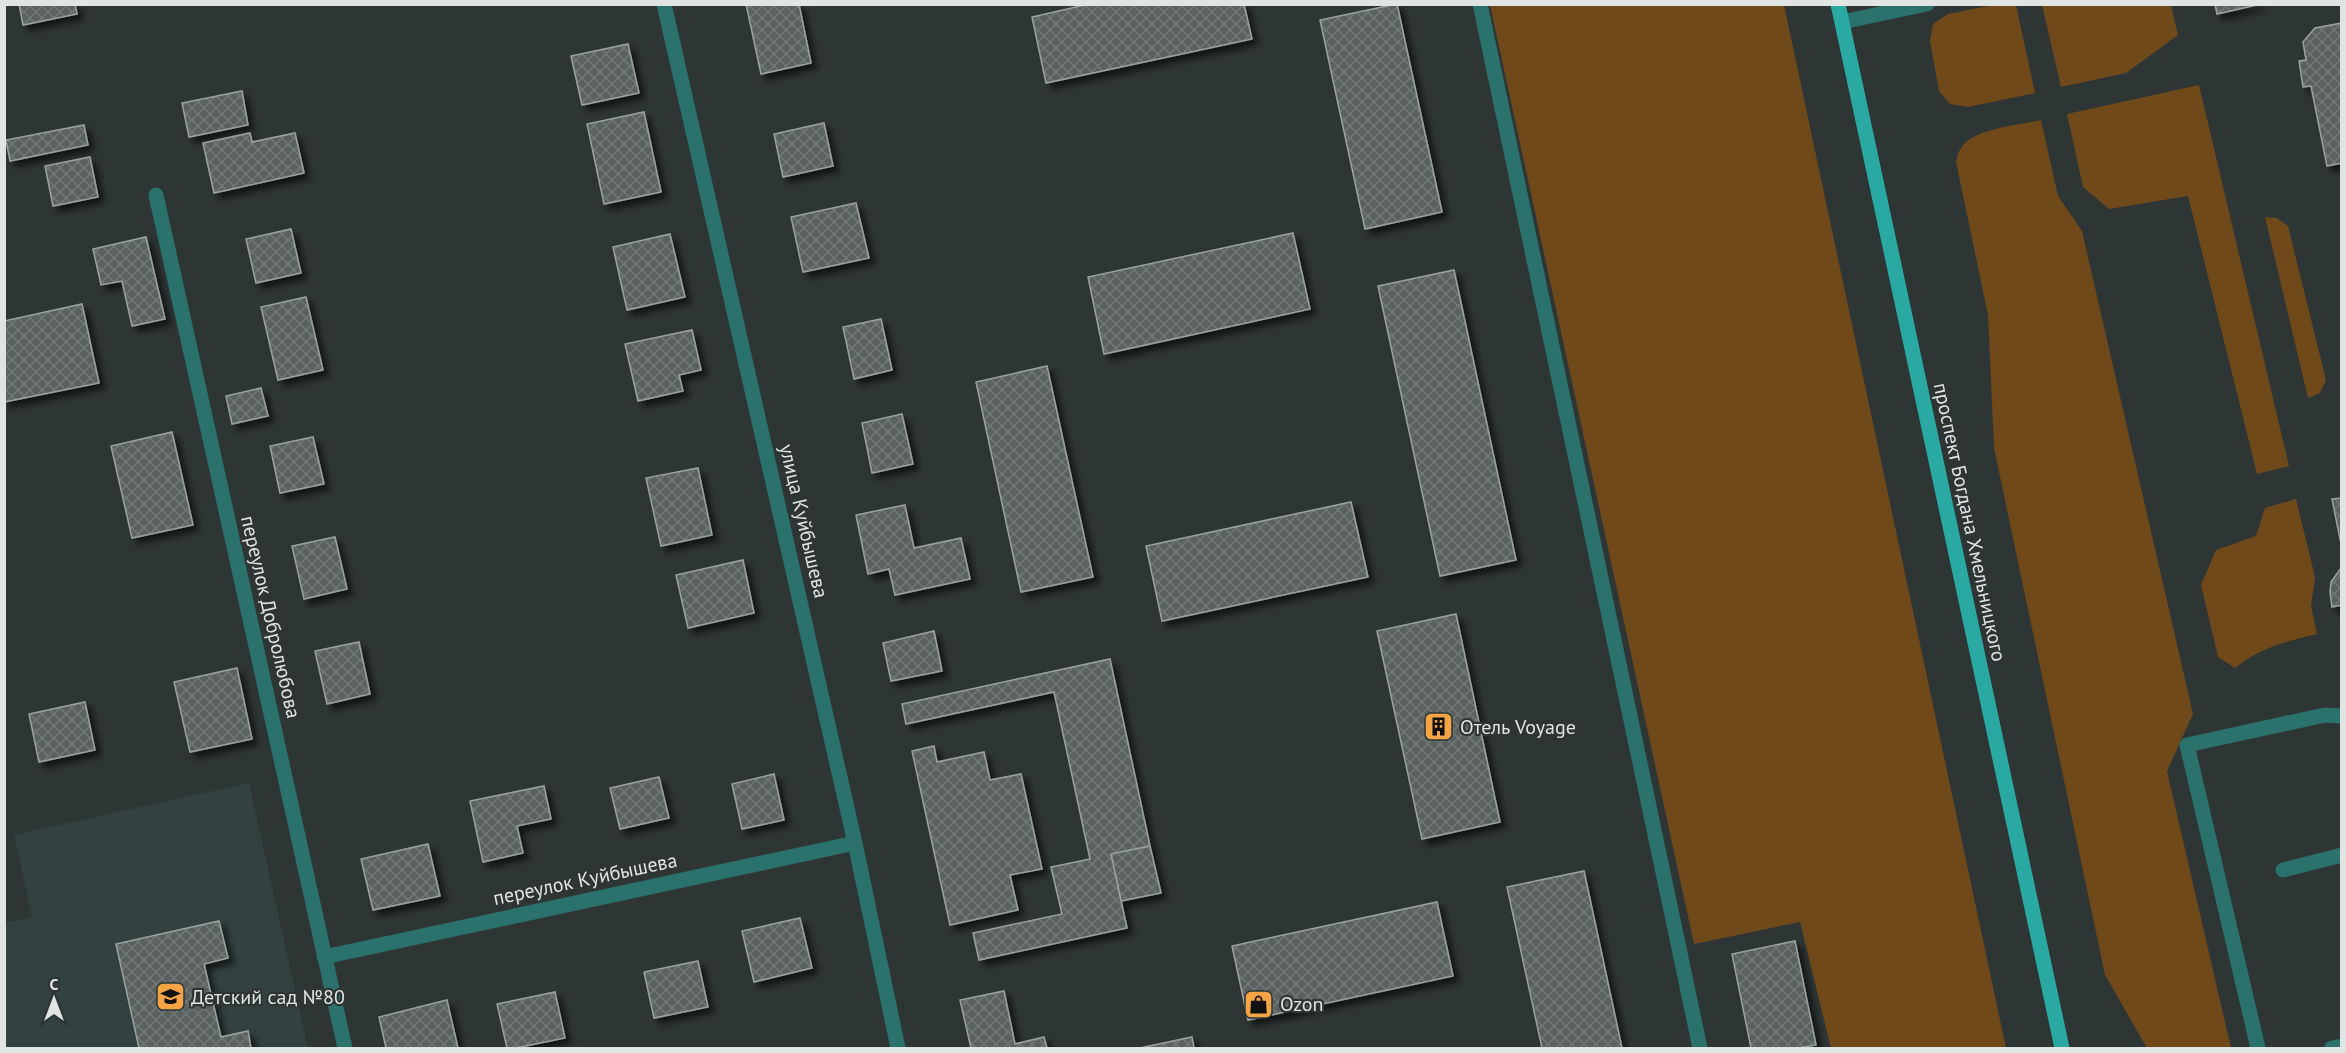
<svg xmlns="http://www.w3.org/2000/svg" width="2346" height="1053" font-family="'PT Sans',sans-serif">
<defs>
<pattern id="building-cross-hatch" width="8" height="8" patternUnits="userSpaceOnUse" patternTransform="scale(1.5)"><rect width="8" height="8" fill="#5a6261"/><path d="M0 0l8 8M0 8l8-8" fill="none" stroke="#717878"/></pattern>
<filter id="shadow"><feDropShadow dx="5.5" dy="5.5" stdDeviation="3" flood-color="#0009"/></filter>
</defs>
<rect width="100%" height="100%" fill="#2e3535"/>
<path fill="#334140" d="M249 783 308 1048H5L4 923 32 917 14 835Z"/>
<path fill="#70491b" d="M1998 4 2016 5 2035 93 1968 107 1950 104 1939 91 1930 41 1933 24 1948 14Z
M1490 5H1784L2006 1048H1831L1800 922 1694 944Z
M2042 5H2171L2178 35 2126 73 2061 87Z
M2199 85 2289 466 2257 474 2188 196 2109 209 2083 187 2067 114Z
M2041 120 2058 196 2082 231 2193 714 2167 771 2231 1048H2147L2105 975 1994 448 1988 315 1956 162C1957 158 1958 152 1961 148 1973 128 2020 125 2041 120Z
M2265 217 2277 218 2288 226 2326 380 2320 393 2308 398Z
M2296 499 2315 577 2311 606 2317 634C2285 642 2262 647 2235 668L2218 657 2201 585 2216 550 2256 536 2265 508Z"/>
<path fill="url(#building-cross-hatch)" stroke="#9aa3a2" stroke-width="1.5" filter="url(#shadow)" d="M19 4H75L77 14 23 25Z
M746 4H799L811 63 761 74Z
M1089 4H1244L1252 39 1046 83 1032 17Z
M1397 4 1442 212 1365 229 1320 20Z
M2215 4H2261L2217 14Z
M2342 23V163L2327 166 2311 86 2303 87 2299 61 2306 60 2303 42 2315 28Z
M628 44 639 93 582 105 571 56Z
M242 91 248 125 189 137 182 103Z
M644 112 661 192 604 204 587 124Z
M824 123 833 166 783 177 774 134Z
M84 125 88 145 10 161 6 140Z
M250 133 252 142 295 133 304 173 214 193 203 143Z
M90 157 98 197 53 206 45 166Z
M856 203 869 258 803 272 791 217Z
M291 229 301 273 256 283 246 239Z
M1293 233 1310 309 1104 354 1088 277Z
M670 234 685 297 627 310 613 247Z
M146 237 165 319 132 326 122 281 101 285 93 249Z
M1454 270 1516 560 1440 576 1378 286Z
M306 297 323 370 278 380 261 307Z
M82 304 99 383 4 402V321Z
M881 319 892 370 854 379 843 327Z
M692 330 701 370 679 375 683 391 638 401 625 344Z
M1047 366 1093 577 1021 592 976 382Z
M261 388 268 416 232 424 226 396Z
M902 414 913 464 872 473 862 423Z
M172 432 193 525 132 538 111 446Z
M313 437 324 484 280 493 270 446Z
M698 468 712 535 661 546 646 478Z
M2342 498V549L2332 499Z
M1351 502 1368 577 1162 621 1146 546Z
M905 505 914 548 961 538 970 579 895 595 889 569 868 574 856 515Z
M335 537 347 589 304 599 292 546Z
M743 560 754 613 688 628 676 575Z
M2341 568 2342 605 2332 607 2330 592 2331 582Z
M1456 614 1500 822 1422 839 1377 631Z
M934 631 942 671 891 681 883 643Z
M359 642 370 694 327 704 315 651Z
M1110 659 1150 846 1111 854 1127 928 979 960 973 933 1062 914 1051 867 1090 859 1054 692 906 724 902 704Z
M237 668 252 739 190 752 174 682Z
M85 702 95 750 39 762 29 714Z
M934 746 937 762 984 752 990 780 1021 774 1042 869 1010 875 1018 910 950 925 912 751Z
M774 774 784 820 742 829 732 784Z
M659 777 669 818 620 829 610 788Z
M544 786 551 819 517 826 523 853 483 862 470 801Z
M428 844 440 896 373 910 361 859Z
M1150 846 1161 893 1121 901 1111 854Z
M1584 871 1622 1048H1542L1507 887Z
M1437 902 1453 976 1248 1020 1232 946Z
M800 918 812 968 754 982 742 931Z
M219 921 228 958 204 964 221 1037 248 1031 251 1048H139L116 944Z
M1795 941 1816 1045 1798 1048H1751L1732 954Z
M698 961 708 1007 654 1018 644 972Z
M1004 991 1015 1044 1044 1037 1047 1048H971L960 1000Z
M555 992 565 1038 516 1048H507L497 1004Z
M447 1000 458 1048H386L379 1017Z
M1192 1037 1194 1048H1140Z"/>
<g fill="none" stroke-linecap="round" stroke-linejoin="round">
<path stroke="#2b716c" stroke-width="15" d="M1842 22 1927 4
M2283 870 2342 855
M2258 1048 2187 745 2325 715 2342 716
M2332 1048 2342 1046"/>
<path stroke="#2b716c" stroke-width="15" d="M664 4 855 843 898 1048
M1480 4 1700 1048
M156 195 345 1048
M324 957 855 843"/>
<path stroke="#29a9a1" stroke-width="15" d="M1838 4 2062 1048"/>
</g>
<defs>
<symbol id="building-square" viewBox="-11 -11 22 22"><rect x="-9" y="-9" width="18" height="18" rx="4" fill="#f4a444" stroke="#2e3535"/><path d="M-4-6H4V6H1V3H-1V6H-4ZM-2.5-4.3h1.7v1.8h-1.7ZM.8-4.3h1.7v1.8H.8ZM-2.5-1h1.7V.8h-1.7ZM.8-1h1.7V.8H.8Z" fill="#111"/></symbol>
<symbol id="school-square" viewBox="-11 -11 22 22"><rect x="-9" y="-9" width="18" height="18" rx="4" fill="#f4a444" stroke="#2e3535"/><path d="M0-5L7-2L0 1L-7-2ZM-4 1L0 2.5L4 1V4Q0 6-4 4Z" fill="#111"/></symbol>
<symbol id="shop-square" viewBox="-11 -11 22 22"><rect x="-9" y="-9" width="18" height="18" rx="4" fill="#f4a444" stroke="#2e3535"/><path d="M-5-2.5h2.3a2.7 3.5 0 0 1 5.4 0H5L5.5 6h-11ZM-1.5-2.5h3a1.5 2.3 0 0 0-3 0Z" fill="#111"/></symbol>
</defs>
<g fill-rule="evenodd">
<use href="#building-square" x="1422" y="710" width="33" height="33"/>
<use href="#school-square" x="154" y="980" width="33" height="33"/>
<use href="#shop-square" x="1242" y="988" width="33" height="33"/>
</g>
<g text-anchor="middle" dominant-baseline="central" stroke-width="4.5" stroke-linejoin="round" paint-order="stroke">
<g font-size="20" fill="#e0e5e4" stroke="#2e3535">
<text transform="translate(804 521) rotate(77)">улица Куйбышева</text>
<text transform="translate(1970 522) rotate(78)">проспект Богдана Хмельницкого</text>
<text transform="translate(271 617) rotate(77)">переулок Добролюбова</text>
<text transform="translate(585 879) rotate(-12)">переулок Куйбышева</text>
</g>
<g font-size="20" fill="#e0e5e4" stroke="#2e3535" text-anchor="start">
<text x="1460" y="727">Отель Voyage</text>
<text x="191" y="997">Детский сад №80</text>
<text x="1280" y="1004">Ozon</text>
</g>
</g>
<rect width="2346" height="1053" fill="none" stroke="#e0e5e4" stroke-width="12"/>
<g transform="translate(54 999)" stroke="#2e3535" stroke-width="4.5" paint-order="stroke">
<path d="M0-4.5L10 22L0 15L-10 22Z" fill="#e0e5e4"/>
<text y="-9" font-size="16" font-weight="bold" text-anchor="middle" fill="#e0e5e4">С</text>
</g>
</svg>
